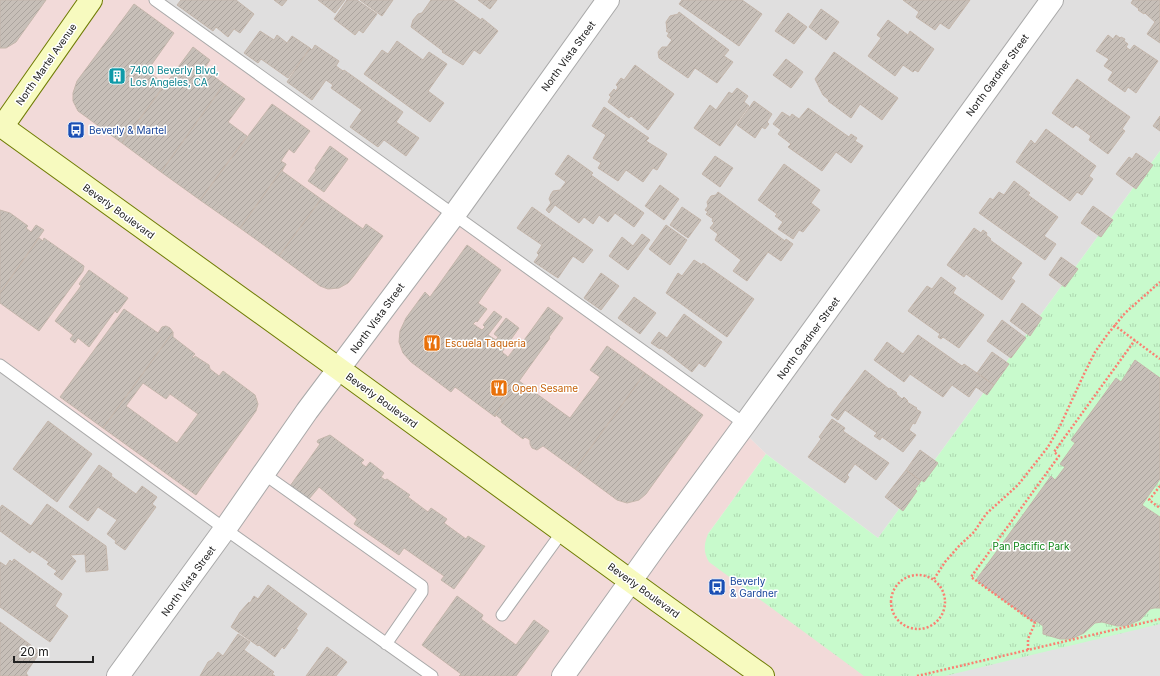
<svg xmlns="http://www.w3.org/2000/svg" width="1160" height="676" font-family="Inter,sans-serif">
<defs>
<pattern id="park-tufts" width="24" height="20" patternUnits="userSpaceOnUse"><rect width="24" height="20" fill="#c8facc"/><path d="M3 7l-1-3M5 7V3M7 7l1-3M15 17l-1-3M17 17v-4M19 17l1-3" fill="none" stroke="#acd6af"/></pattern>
<pattern id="building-hatch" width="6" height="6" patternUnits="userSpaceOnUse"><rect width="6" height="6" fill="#c7bfb8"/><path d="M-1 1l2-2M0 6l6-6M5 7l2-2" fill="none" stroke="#aba49e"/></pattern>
</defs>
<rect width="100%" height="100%" fill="#f2efe9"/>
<path fill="#e0dfdf" d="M157 0H1160V151L878 538 766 454 719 408Z
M0 370 426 676H0Z"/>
<path fill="#f2dad9" d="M0 0H157L719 408 766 454 708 534 867 676H426L0 370Z"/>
<path fill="url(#park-tufts)" d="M1160 151V676H864L709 562C703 552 704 544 708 534L766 454 878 538Z"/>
<path fill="#e2e2e2" d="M1160 624V676H945Z"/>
<path fill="url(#building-hatch)" stroke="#c4b6ab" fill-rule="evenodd" d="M0 0H46L16 42 6 48H0Z
M181 0H236L254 14 240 33 234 29 228 37 216 27 213 31 177 5Z
M274 0H287L282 6Z
M318 0H345L335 13Z
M347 0H357L377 14 363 33 359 30 355 35 334 19Z
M360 0H393L382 16Z
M431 0H453L481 20 482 18 498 31 480 54 474 50 463 65 442 52 443 51 411 27 413 20 418 14 422 13Z
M478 0H497L490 9Z
M682 0H742L762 14 739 46 679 4Z
M903 0H970L949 29 940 23 935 30 916 17 919 12Z
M1133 0H1160V43L1147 34 1155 22 1145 13 1144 14 1138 10 1139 9 1131 3Z
M134 4 174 33 147 71 165 84 122 143 78 111 73 101V93L77 81Z
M821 9 839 22 826 40 809 27Z
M679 12 729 50 724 56 733 62 717 83 695 68 688 78 659 58 658 52 662 47H667L672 40 667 36 669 33 666 31 667 30 666 22 670 16 678 14Z
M788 13 807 27 794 44 775 31Z
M888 20 908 35 910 31 934 49 918 72 915 70 913 72 903 65 895 76 868 56 881 38 877 35Z
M260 31 274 40 277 35 287 43 292 36 310 48 288 78 261 59 258 63 244 53Z
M1108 35 1113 39 1116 35 1120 38 1121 37 1125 39 1124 41 1128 44 1126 47 1130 50 1134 45 1158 61 1136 93 1128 87 1125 92 1108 80 1113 72 1104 66 1109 59 1096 51Z
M397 41 423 60 429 52 447 64 428 91 444 103 430 122 364 74 382 50 388 54Z
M315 45 339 61 336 66 343 71 344 70 403 112 396 122 419 138 406 156 384 140 378 147 350 127 362 110 331 88 333 85 326 80 312 100 287 82 310 48 312 50Z
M193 47 210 60 204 69 224 84 161 172 122 143Z
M834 52 898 98 882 120 860 104 851 118 828 101 829 100 823 95 815 79Z
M786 59 803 72 791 88 773 75Z
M635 65 674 94 648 130 631 116 629 118 608 102 611 97 609 95 614 89 616 91 618 87 616 85 621 78 624 80Z
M1077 79 1130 117 1122 129 1125 131 1108 154 1089 140 1091 136 1076 125 1073 128 1052 113Z
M224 84 245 99 228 122 247 136 200 200 161 172Z
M737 88 748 96 744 102 749 106 720 146 694 128 710 105 716 110 729 92 732 94Z
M754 101 772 114 767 122 769 124 765 129 762 127 755 138 737 125Z
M272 104 310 131 294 153 289 149 281 161 286 164 240 228 200 200Z
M604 107 649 138 646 141 667 154 657 170 653 168 643 182 626 170 618 181 598 168 601 163 593 158 606 135 592 126Z
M808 108 849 137 851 134 857 138 855 141 863 146 851 163 836 152 822 171 788 147 791 144 778 134 781 130 773 124 782 112 790 117 792 114 799 119Z
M1160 116V131L1153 126Z
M1046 129 1096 166 1089 176 1093 179 1082 195 1077 192 1070 201 1016 162 1031 140 1035 144Z
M330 146 348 159 324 192 308 181 316 170 315 168Z
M1136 153 1153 165 1136 189 1116 174 1129 157 1132 159Z
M568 155 593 173 591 175 644 213 634 227 615 213 608 222 599 215 593 224 584 217 579 223 555 205 549 213 546 210 551 203 549 199 551 194 553 191 560 190 566 182 555 174Z
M715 156 733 168 720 187 702 174Z
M286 164 282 171 321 199 279 256 240 228Z
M784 164 820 190 811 203 820 210 803 232 799 230 793 239 778 229 783 222 775 216 777 214 758 200Z
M1014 181 1030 193 1028 195 1058 217 1044 236 1056 244 1045 260 979 213 990 198 993 200 999 192 1004 195Z
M660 185 679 199 664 220 645 206Z
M718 192 785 241 786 239 793 244 781 261 768 252 747 281 733 271 741 260 715 240 718 234 710 228 714 223 712 221 713 219 706 214 708 212 705 210 708 206 707 202 711 196 716 195Z
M321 199 363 229 366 224 383 236 353 277 348 283 339 288 328 289 320 286 279 256Z
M1093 206 1113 220 1101 237 1081 223Z
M532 207 593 250 583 263 573 256 558 278 534 262 539 255 537 253 542 245 517 228Z
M682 207 701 220 688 238 670 225Z
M0 210 10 213 28 226 26 228 31 232 36 225 44 230 0 293Z
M666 225 687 240 670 265 649 249Z
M974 228 981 233 983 230 987 233 986 235 991 239 990 240 1022 263 1011 278 1015 281 1002 300 966 274 964 277 947 265Z
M642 234 650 240 628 270 609 256 622 237 633 246Z
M39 238 43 241 44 238 84 266 83 271 39 331 0 303V293Z
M467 245 501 270 478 303 487 309 477 322 476 321 473 324 482 330 485 327 483 325 494 311 502 317 488 335 496 340 498 337 494 334 506 318 519 328 502 352 508 357 520 341 522 343 548 307 563 318 549 337 550 338 494 416 455 387 451 392 411 362 403 353 399 342 400 331 406 318 425 292 430 297Z
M1061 257 1078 269 1065 287 1049 275Z
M694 260 702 265 703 263 754 299 727 337 666 293 678 273 682 276Z
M89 270 128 298 117 313 115 311 89 347 78 338 75 343 70 339 73 335 55 321 81 286 79 284Z
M601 273 619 286 601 310 584 298Z
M941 277 956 288 953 293 984 315 959 348 943 337 941 339 938 337 940 334 908 311 927 286 932 289Z
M634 297 656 313 640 334 618 318Z
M1022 303 1042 318 1030 336 1010 321Z
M124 309 158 333 162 327 166 326 170 328 173 332 103 428 60 397Z
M684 314 722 342 705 367 699 363 692 372 661 348 660 349 651 343 659 332 667 338Z
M1002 320 1026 338 1011 358 987 341Z
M173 332V337L195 354 192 357 194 358 195 356 209 365 210 369 219 376 223 371 255 395 258 404 256 411 196 495 103 428ZM143 383 166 399 170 394 198 414 177 443 126 406Z
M918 335 962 366 964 364 994 385 987 395 976 387 969 397 952 385 943 397 910 374 904 382 874 360 887 342 903 354Z
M607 346 645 373 575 469 543 446 537 450 532 448 530 444V440L525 437 523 439 501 422 502 420 496 415 495 417 494 416 519 381 570 418 600 377 590 370Z
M992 352 1009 364 994 385 977 373Z
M1135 360 1160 378V479L1142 505 1160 517V608H1154L1150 609 1140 620 1125 626H1117L1102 622 1095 623 1084 633 1071 639H1060L1043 634V626L1036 621 1035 623 976 580 1051 476 1055 480 1065 467 1060 464 1075 443 1071 440 1116 378 1121 382Z
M865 370 889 389 890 388 897 393 896 394 902 399 904 397 908 401 907 402 917 408 916 409 921 412 915 424 913 423 909 430 916 435 903 452 882 437 880 440 874 436 877 433 845 410 838 420 831 415Z
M645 373 703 415 646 494 639 500 627 503 617 500 575 469Z
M832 419 845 428 843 431 889 463 876 480 855 464 847 475 849 477 845 483 808 457 821 439 819 437Z
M48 421 92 454 57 502 13 469Z
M330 435 364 460 361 463 366 467 370 462 384 473 381 477 385 480 387 479 410 495 408 497 428 512 431 508 447 519 444 523 466 539 468 536 484 546H485L454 589 441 580 444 576 404 548 399 555 354 524 357 519 319 487 309 499 290 486 320 444 317 442 318 440Z
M920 450 938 463 924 482 921 480V481L906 470Z
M99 465 112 474 111 476 136 494 142 486 157 497 152 504 156 507 125 550 115 543 116 541 107 534 117 520 98 507 88 521 69 507Z
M906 470 921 481 915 489 917 491 903 511 885 497Z
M47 504 106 546 108 570 86 572 85 554 70 555 76 561 62 580 54 574 57 571 47 564 49 562 32 550 30 553 0 531V508L2 505 31 526Z
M14 559 62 594 55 606 68 616 50 642 0 607V562L6 566 10 560 12 562Z
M268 585 307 614 296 629 298 630 284 649 282 647 275 657 259 645 258 646 231 627 240 612 249 602 250 603 254 596 258 599Z
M457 596 483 615 481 619 516 645 534 620 549 631 516 676H459L461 674 422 645Z
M0 622 40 652 26 673 28 676H0Z
M238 634 250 642 244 650 274 672 272 674 275 676H200L208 662 213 659 218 652 223 656Z
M327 647 347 662 336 676H306Z"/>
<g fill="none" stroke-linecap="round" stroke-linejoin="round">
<defs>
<path id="lane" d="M155 0 745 424
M0 365 225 529 432 676
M264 474 422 586V592L386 644
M502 615 562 532"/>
<path id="street" d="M118 676 225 529 307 411 454 215 608 0
M563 676 657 544 745 424 1052 0"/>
<path id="secondary" d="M0 125 339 369 658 601 763 676
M2 127 91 0"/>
</defs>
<use href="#lane" stroke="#a9a9a9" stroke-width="13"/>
<use href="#street" stroke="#a9a9a9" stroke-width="24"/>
<use href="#secondary" stroke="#707d05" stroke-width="24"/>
<path stroke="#fa8072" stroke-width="2.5" stroke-dasharray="2 2" stroke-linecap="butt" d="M1114 325 1160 359
M1160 486 1149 500 1160 508
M891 602a27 27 0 1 1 54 0a27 27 0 1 1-54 0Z
M934 579 945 562 959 546 974 532 986 514 1018 485 1048 447 1060 426 1084 374 1095 352 1107 335 1125 313 1160 282
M1028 650V639L1035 623 971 577 1059 456 1054 452 1135 340
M917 676 1160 619"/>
<use href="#lane" stroke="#fff" stroke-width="11"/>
<use href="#street" stroke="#fff" stroke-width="22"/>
<use href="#secondary" stroke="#f7fabf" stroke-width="22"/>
</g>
<defs>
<symbol id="building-square" viewBox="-11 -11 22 22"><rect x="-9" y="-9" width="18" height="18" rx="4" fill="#0f9aa8" stroke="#fff"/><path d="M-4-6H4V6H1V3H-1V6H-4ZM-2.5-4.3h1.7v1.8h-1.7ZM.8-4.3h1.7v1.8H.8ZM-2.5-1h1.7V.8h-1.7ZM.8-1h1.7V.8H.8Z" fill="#fff"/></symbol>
<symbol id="bus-square" viewBox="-11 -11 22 22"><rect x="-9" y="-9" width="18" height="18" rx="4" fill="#1a4fb4" stroke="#fff"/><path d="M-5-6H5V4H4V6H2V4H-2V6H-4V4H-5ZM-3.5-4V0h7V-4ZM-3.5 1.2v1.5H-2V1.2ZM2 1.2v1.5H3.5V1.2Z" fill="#fff"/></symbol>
<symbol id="restaurant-square" viewBox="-11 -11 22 22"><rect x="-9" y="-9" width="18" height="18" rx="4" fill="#e8710a" stroke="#fff"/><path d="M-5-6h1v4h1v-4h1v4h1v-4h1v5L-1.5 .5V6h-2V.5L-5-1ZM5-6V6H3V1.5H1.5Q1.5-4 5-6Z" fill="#fff"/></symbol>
</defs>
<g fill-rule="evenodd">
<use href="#building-square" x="107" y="66" width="20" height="20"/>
<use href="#bus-square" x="66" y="120" width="20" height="20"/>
<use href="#restaurant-square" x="422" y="333" width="20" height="20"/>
<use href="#restaurant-square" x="489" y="378" width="20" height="20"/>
<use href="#bus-square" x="707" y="577" width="20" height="20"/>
</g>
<g text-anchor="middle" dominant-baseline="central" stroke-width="3" stroke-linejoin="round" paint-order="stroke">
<g font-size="10" fill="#222" stroke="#fff">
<text transform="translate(568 56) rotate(-54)">North Vista Street</text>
<text transform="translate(46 64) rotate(-55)">North Martel Avenue</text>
<text transform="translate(997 75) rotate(-54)">North Gardner Street</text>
<text transform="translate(119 211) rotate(36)">Beverly Boulevard</text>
<text transform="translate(377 318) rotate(-54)">North Vista Street</text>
<text transform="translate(808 338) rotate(-54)">North Gardner Street</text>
<text transform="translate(382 400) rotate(36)">Beverly Boulevard</text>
<text transform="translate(188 581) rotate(-54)">North Vista Street</text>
<text transform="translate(644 590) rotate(36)">Beverly Boulevard</text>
</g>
<g font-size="10" fill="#0d838f" stroke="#fff" text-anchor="start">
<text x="130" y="70">7400 Beverly Blvd,<tspan x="130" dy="12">Los Angeles, CA</tspan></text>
</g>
<g font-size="10" fill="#164399" stroke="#fff" text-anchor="start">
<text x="89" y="130">Beverly &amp; Martel</text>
<text x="730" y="581">Beverly<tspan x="730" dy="12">&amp; Gardner</tspan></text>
</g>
<g font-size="10" fill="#c56008" stroke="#fff" text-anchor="start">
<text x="445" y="343">Escuela Taqueria</text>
<text x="512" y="388">Open Sesame</text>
</g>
<g font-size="10" fill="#0c8416" stroke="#fff">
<text x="1031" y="546">Pan Pacific Park</text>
</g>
</g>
<path d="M14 656v6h79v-6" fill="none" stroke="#222222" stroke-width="2"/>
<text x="20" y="656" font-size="12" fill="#222222" stroke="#ffffff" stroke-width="3" paint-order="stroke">20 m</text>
</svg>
